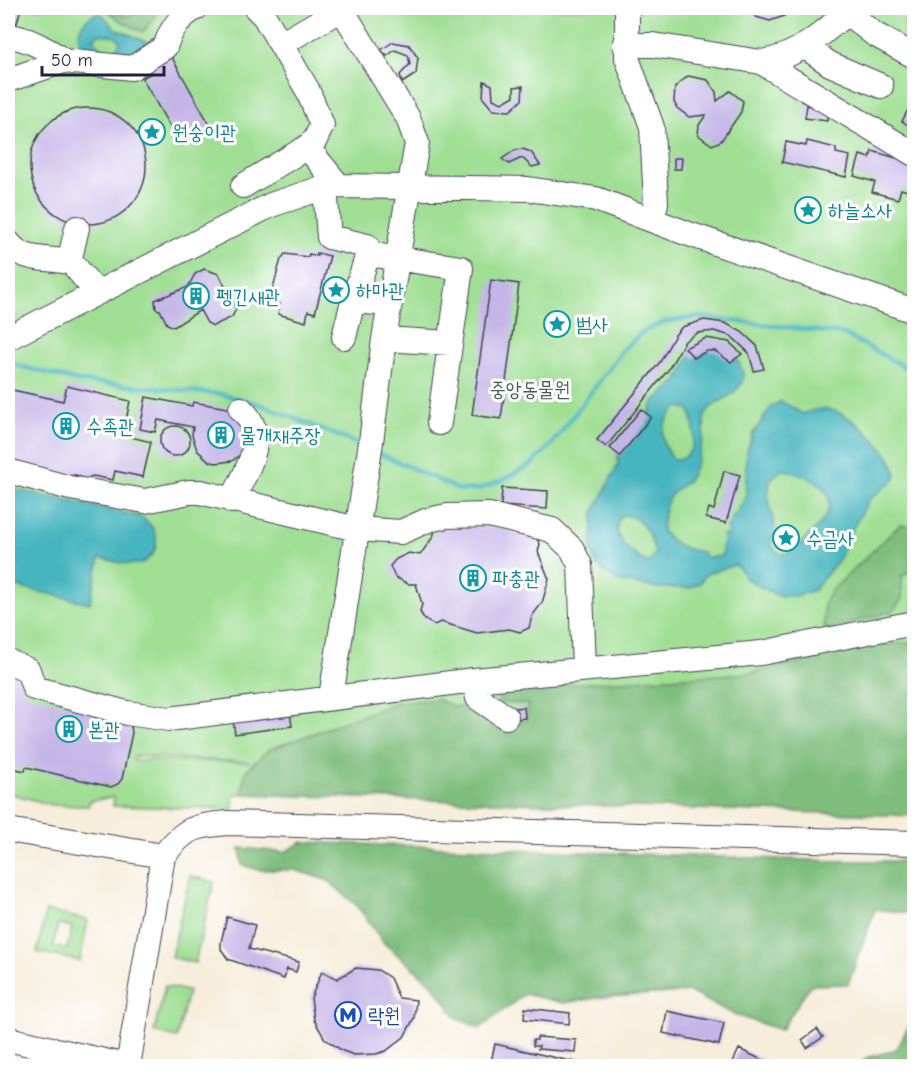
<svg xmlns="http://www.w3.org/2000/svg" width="922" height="1074" font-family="'Comic Neue','Poor Story',sans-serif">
<rect width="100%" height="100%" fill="#fff"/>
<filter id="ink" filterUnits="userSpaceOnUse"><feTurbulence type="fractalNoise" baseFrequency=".0167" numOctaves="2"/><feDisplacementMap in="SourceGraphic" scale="12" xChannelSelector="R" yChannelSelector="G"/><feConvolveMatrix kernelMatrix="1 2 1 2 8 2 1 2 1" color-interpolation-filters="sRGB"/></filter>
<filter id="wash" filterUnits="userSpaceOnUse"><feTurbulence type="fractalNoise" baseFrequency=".008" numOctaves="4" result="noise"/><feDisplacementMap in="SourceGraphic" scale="24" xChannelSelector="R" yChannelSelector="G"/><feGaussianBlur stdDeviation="1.35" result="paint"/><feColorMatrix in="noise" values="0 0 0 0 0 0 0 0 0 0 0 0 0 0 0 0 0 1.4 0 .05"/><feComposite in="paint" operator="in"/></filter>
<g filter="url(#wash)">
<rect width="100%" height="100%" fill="#f6eddb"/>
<path fill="#9fde93" stroke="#608067" stroke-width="1.5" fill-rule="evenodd" d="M8 8H914V777L352 767 254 762 245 772 242 794H234L233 809 113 806 114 797 90 801 88 806 52 805 8 793ZM134 756 250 762 133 760Z
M190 876 214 882 195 963 171 957Z
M46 911 88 920 80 961 37 952ZM58 924 72 927 67 949 53 946Z
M165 986 188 991 177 1038 154 1032Z"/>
<path fill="#7fbd7d" stroke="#50705c" stroke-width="1.5" d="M104 8H116L124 16 137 12 141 8H162L143 32 123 22Z
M907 8H914V51C907 41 902 20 907 8Z
M900 525 913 526 914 569 902 576V599L893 611 824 631V602L832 590Z
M914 642V816L242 794 245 772 268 750 397 702 438 699 454 707 479 706 503 722 527 721 528 704 501 703 495 692 501 688 752 673 859 647Z
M302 842 837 861H914V914L875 909 848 984 810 985 781 1030 735 1015 690 992 603 997 563 1003 525 994 480 1028 457 1019 434 986 384 943 358 907 329 881 295 870H259L242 865 240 848 285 852Z
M914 1016V1066H859L866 1058 896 1050Z"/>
<path fill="#46b5bf" stroke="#346c7d" stroke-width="1.5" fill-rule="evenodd" d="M100 12 116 29 148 42V47L133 59 103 57 80 45C75 28 85 17 100 12ZM98 34 116 36 120 42 115 51C106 51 96 48 94 39Z
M706 346 732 353C766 394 712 396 705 415 703 421 705 427 704 433 702 445 699 457 694 469 689 483 683 483 674 492 664 501 663 519 662 531 673 545 687 550 703 552L706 558 722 556 723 535H728L729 530 726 528 746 498V455L752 435 771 407 781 401 803 414C813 409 824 408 835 411 856 419 897 455 896 478L869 500 848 537 840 558 814 590 796 596H778L744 578 743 572 735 565 706 574 700 583 690 588H657L617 581 598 567 591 550 594 512 618 464V452L649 413 654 401 677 381 691 354ZM679 407 689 409C696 425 699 460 674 459 657 443 660 420 679 407ZM781 470C799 470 837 486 828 511 824 522 792 556 782 554 776 553 774 549 771 545L775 527 768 498 770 480ZM621 515C642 515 651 536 655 553L651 561 646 562C630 553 608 536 621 515Z
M8 488 138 516C158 524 165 553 141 563 129 567 112 560 100 558L90 603 8 585Z"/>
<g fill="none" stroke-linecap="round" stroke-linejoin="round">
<path stroke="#46b5bf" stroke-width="4.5" d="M8 363 78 381 221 394 262 405 363 446
M376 452 460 490 480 489 505 479 532 464 552 444 623 350 640 334 663 322 700 317 844 334 914 372"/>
</g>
<g id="blocks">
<path fill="#c4b5e7" d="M8 8H21L17 23 8 21Z
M746 8H791L784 16 770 21 756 17Z
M393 42 409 45 418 58 416 74 402 83 400 75 410 64 408 55 395 50 387 56 381 50Z
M170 54 212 129 181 146 142 78 152 73 148 66Z
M688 76 708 80 716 92 717 101 730 91 743 101 741 112 721 141 712 145 698 135 699 125 706 115 689 117 677 108 674 102 675 87Z
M484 81 492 85 493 99 502 103 514 96V87L523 86 522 100 510 111 493 110 483 98Z
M807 105 828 108 827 121 805 118Z
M30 166a58 58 0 1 1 116 0a58 58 0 1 1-116 0Z
M908 110 914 114V129L902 121Z
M807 141 836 148V153L850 156 846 177 782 162 786 142 806 146Z
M523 149 531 152 540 165 532 167 522 158 509 164 502 159 515 150Z
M872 151 914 163V193L901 189 898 199 872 192 875 182 854 176 860 155 870 158Z
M674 158H682L681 169H674Z
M317 253 330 256 315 313 308 311 306 322 278 314 280 304 274 301 271 295 281 259 285 254 308 257 309 254 317 256Z
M204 269 219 274 236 309 232 317 213 326 207 323 200 310 174 327 167 324 160 310 156 309 155 300 188 287 195 274Z
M491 280 519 284 501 419 472 415Z
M704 320 725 323 742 332 757 346 764 369 754 371 749 353 731 336 714 331 697 333 685 341 668 370 606 447 597 440 660 362 675 335 682 327Z
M706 338 729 342 742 354 731 362 715 351H707L694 358 685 348Z
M67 386 130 401 123 435 151 442 143 477 115 471 113 480 93 476 85 479 76 475 66 476 17 461 8 454V389L63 401Z
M146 397 192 406 193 402 233 409 245 420V451L232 461 216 463 209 461 197 450 192 435 193 427 158 420 155 432 140 429Z
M641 409 651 417 620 456 610 448Z
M160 441a15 15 0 1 1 30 0a15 15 0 1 1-30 0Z
M724 471 740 475 726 523 706 518 709 508 714 510Z
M502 488 548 491 547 509 501 506Z
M436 527H503L519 534 522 532 535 536 540 544 538 552 549 579 542 603 532 616 529 628 520 632 509 629 477 633 441 622 434 625 425 620 420 612 422 604 416 584H408L395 577 390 566 396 559 409 553 420 555 433 537Z
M8 666 12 667 23 686V692L124 721 131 726 132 733 122 779 118 784 111 787 26 767 25 771 8 767Z
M524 707 525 718 516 719 515 708Z
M290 712 292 726 235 734 233 720Z
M227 917 255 925 249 949 299 962 296 972 287 969 284 979 228 959 221 949V942Z
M356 968 378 970 390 978 399 998 416 1000 414 1018 404 1037 386 1051 376 1054 354 1055 343 1051 325 1039 314 1020 311 998 322 971 337 979Z
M525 1008 570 1013 569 1024 524 1019Z
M667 1011 724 1023 719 1045 663 1033Z
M817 1029 823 1037 807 1048 802 1040Z
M537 1037 576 1040 575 1052 538 1049 539 1046H533V1040H537Z
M495 1044 592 1066H490Z
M739 1049 775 1066H742L733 1062Z"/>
</g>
</g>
<g filter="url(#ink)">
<use href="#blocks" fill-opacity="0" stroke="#424053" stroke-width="1.5"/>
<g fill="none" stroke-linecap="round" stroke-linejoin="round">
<defs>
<path id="minor" d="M627 8V58L652 127 656 203 652 220
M846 12 874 34 914 56
M8 36C26 37 49 50 64 61
M281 44 343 8
M625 45H653L761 62C796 58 826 32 851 8
M804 46 830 64 881 86
M761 62 914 154
M8 80 64 61 132 68 165 47C171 29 179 17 196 8
M307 147 339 186
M243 186 307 147 315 140 322 125 307 89 264 16 256 8
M325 187 329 237 367 246 368 254 353 301 390 304
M8 242C24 264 49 256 72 263L97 293
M368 254 461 268 439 423
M69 262 77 228
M344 337 353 301
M8 338 271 205 325 187 339 186 528 189 596 199 686 233 914 311
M384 339 450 343
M8 471 70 488 145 501 189 492H200L357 529 401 532 428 520 447 516 489 515 552 530 572 549 580 565 584 668
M232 501C246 470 271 437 241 409
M8 661 28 670 34 688 127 713 169 719 474 680 761 653 914 623
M474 680 478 698 506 717
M331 697 371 442 384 339 417 143 408 118 341 8
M8 830 163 856
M8 1039 126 1066
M128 1066 163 856C185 828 193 826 228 823L914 843"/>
</defs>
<use href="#minor" stroke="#424053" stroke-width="26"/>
<use href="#minor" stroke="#fff" stroke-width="24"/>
</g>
</g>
<defs>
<symbol id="sight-ring" viewBox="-11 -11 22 22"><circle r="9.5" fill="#fff" stroke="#0f9aa8" stroke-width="1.5"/><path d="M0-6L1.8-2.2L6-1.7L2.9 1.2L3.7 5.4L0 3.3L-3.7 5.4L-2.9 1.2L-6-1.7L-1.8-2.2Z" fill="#0f9aa8"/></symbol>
<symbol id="building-ring" viewBox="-11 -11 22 22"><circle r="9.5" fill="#fff" stroke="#0f9aa8" stroke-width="1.5"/><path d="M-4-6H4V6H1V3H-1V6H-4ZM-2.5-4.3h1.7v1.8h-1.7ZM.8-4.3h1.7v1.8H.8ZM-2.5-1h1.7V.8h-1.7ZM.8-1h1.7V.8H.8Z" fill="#0f9aa8"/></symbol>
<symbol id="metro-ring" viewBox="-11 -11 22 22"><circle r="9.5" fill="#fff" stroke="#1a4fb4" stroke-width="1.5"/><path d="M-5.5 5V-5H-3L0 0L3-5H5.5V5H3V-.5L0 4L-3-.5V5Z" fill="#1a4fb4"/></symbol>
</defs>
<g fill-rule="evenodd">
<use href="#sight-ring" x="137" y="117" width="30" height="30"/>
<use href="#sight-ring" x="793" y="195" width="30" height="30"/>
<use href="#sight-ring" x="321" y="275" width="30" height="30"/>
<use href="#building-ring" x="181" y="281" width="30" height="30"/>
<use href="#sight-ring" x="542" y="309" width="30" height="30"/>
<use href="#building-ring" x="51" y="411" width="30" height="30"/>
<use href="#building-ring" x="206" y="420" width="30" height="30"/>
<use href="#sight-ring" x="771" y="523" width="30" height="30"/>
<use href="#building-ring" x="458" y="563" width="30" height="30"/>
<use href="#building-ring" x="54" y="714" width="30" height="30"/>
<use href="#metro-ring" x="333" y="1000" width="30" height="30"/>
</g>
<g text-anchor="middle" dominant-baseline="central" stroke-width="6" stroke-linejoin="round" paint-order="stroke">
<g font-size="20" fill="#0d838f" stroke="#fff" text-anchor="start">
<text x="172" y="132">원숭이관</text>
<text x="828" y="210">하늘소사</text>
<text x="356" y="290">하마관</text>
<text x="216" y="296">펭긴새관</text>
<text x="576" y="324">범사</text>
<text x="86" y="426">수족관</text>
<text x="240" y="435">물개재주장</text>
<text x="806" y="538">수금사</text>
<text x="492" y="578">파충관</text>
<text x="88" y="729">본관</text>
</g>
<g font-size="20" fill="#485a55" stroke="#fff">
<text x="530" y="389">중앙동물원</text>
</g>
<g font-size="20" fill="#164399" stroke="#fff" text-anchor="start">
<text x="368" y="1015">락원</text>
</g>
</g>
<rect width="922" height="1074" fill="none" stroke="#fff" stroke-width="30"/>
<path d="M42 66v9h122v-9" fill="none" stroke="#22223b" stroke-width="3"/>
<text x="51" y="66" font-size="18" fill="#22223b" stroke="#ffffff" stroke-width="4.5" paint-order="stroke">50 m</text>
</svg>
